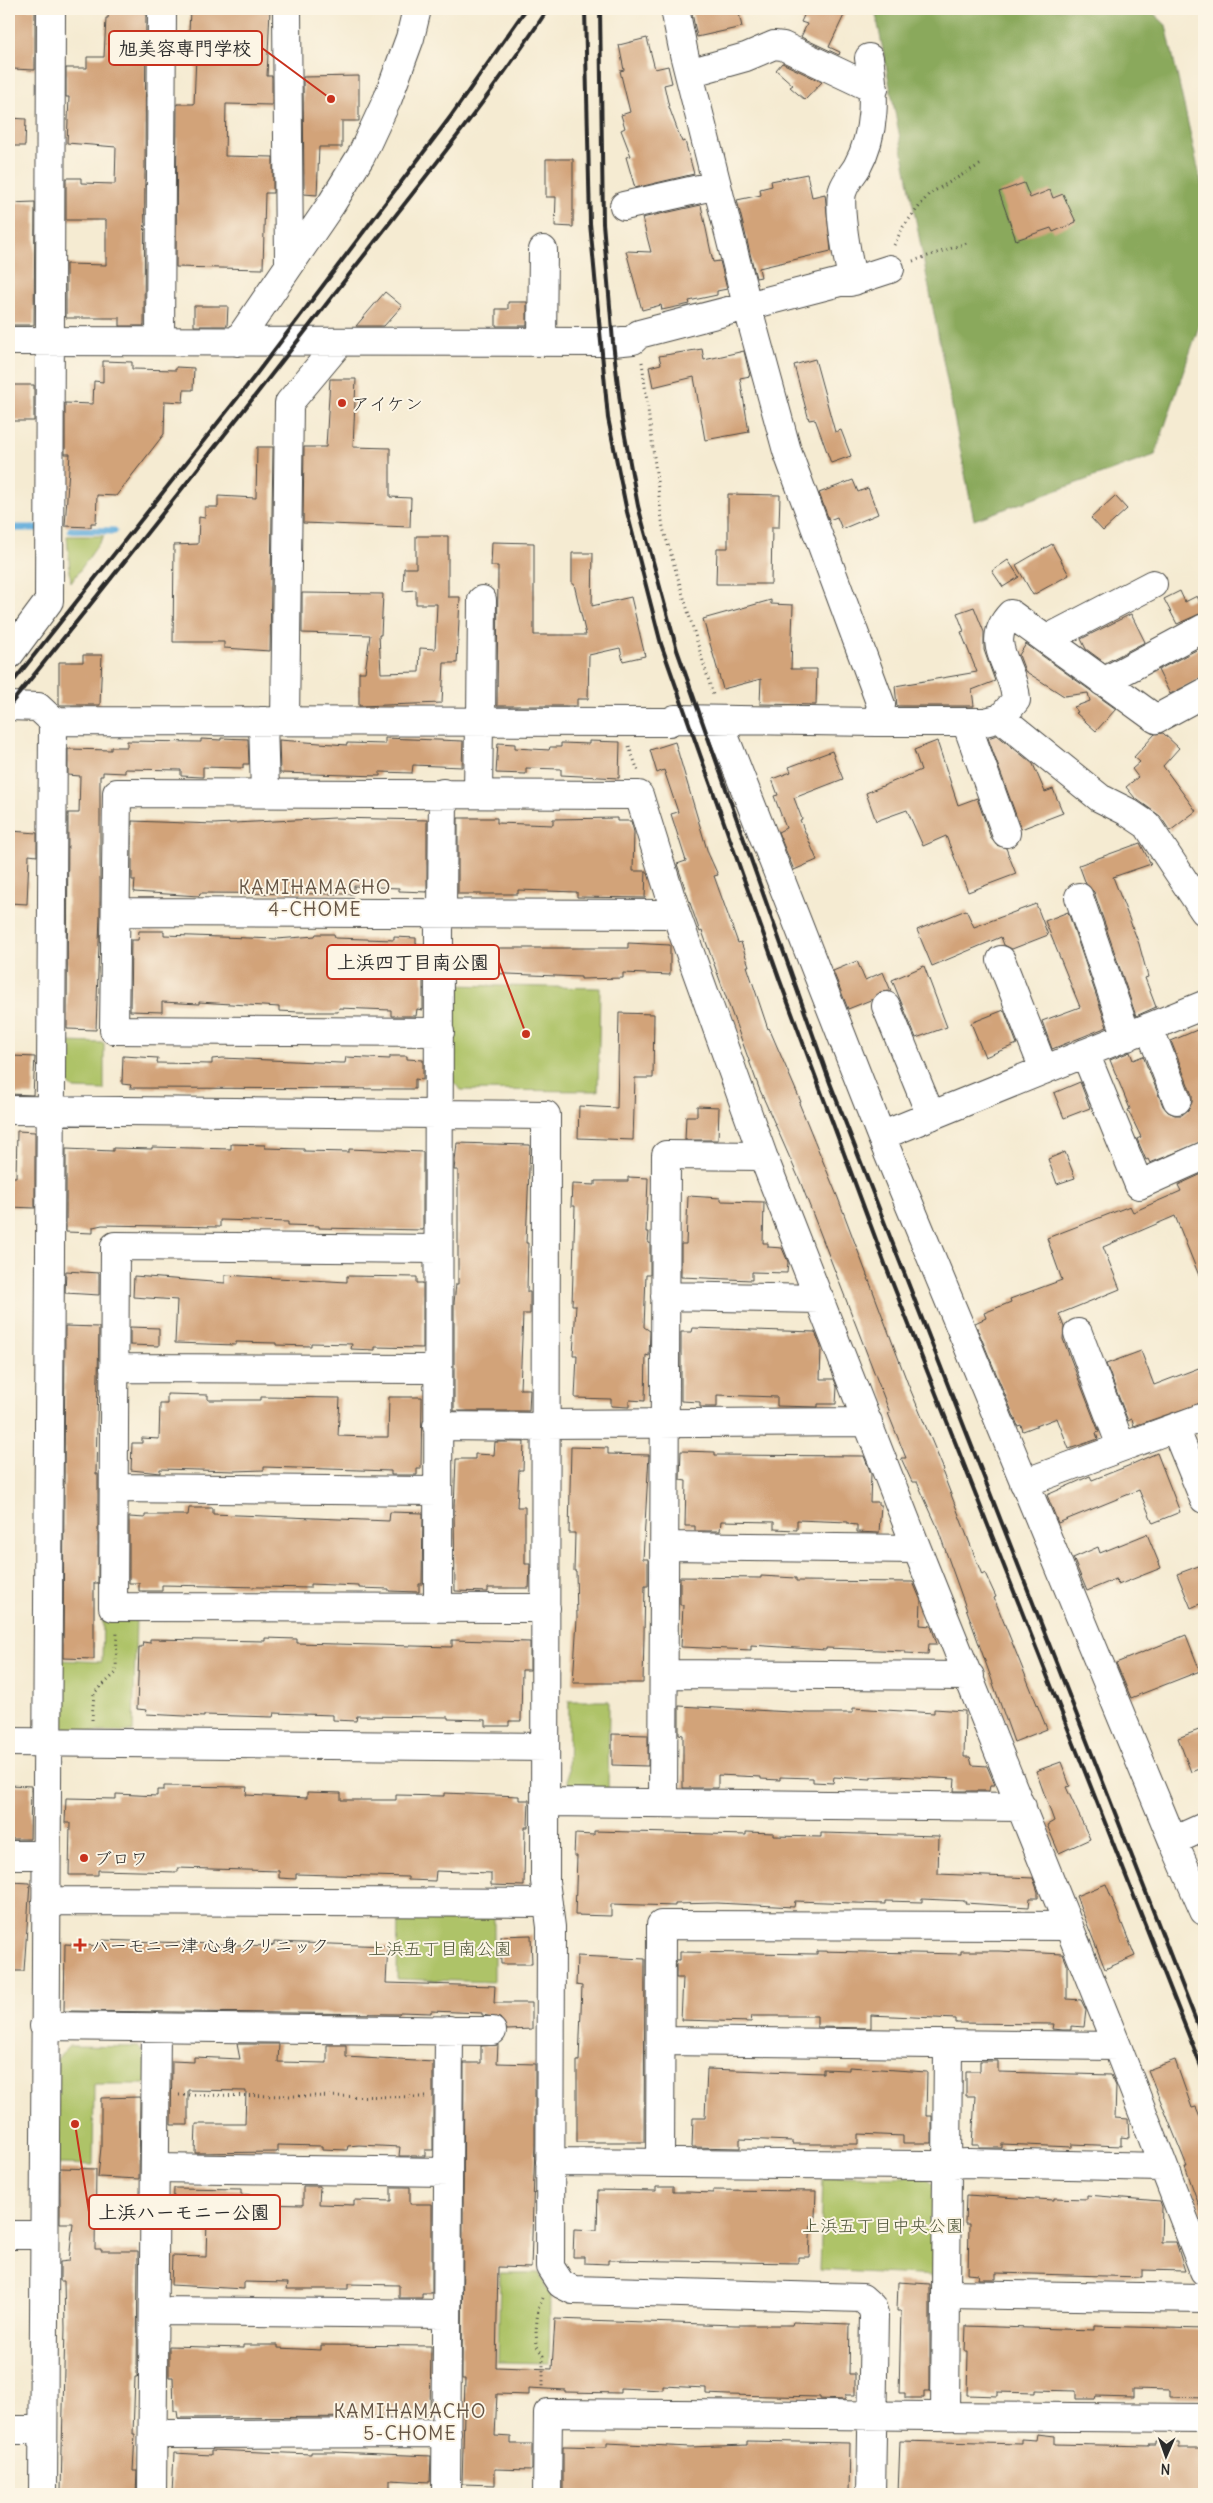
<svg xmlns="http://www.w3.org/2000/svg" width="1213" height="2503" font-family="Delius,'Klee One',sans-serif">
<rect width="100%" height="100%" fill="#fcf5e5"/>
<filter id="ink" filterUnits="userSpaceOnUse"><feTurbulence type="fractalNoise" baseFrequency=".02" numOctaves="2"/><feDisplacementMap in="SourceGraphic" scale="10" xChannelSelector="R" yChannelSelector="G"/><feConvolveMatrix kernelMatrix="1 2 1 2 8 2 1 2 1" color-interpolation-filters="sRGB"/></filter>
<filter id="wash" filterUnits="userSpaceOnUse"><feTurbulence type="fractalNoise" baseFrequency=".0096" numOctaves="4" result="noise"/><feDisplacementMap in="SourceGraphic" scale="20" xChannelSelector="R" yChannelSelector="G"/><feGaussianBlur stdDeviation="1.12" result="paint"/><feColorMatrix in="noise" values="0 0 0 0 0 0 0 0 0 0 0 0 0 0 0 0 0 1.4 0 .05"/><feComposite in="paint" operator="in"/></filter>
<g filter="url(#wash)">
<rect width="100%" height="100%" fill="#f5ebd2"/>
<path fill="#aec367" stroke="#6c7749" d="M67 536H104L71 583Z
M452 985 600 988 598 1091 461 1090 452 1081Z
M62 1042 104 1043V1090L74 1089 62 1078Z
M136 1618 133 1732H69L58 1718 59 1660 102 1662 103 1619Z
M569 1701H609L608 1796 568 1793Z
M398 1915H494V1982L397 1979Z
M69 2046 138 2047 149 2058V2084H94L93 2165 57 2164V2059Z
M823 2176 926 2177 937 2187 936 2276 820 2270Z
M500 2273H539L550 2295 549 2363 498 2362Z"/>
<path fill="#8aa95c" stroke="#5a6a44" d="M875 9H1149L1166 25 1204 195V311L1155 455 974 520Z"/>
<g fill="none" stroke-linecap="round" stroke-linejoin="round">
<path stroke="#64addc" stroke-width="7" d="M9 528H42
M71 530 114 531"/>
</g>
<g id="blocks">
<path fill="#d2a379" d="M13 9H35V70L12 69Z
M109 9H146L144 326H120V318H66V264L106 265V220H66V178H81V183L115 184 116 147 67 143 69 97H66V68H87V57H104L106 18H108Z
M190 9H270L267 76H272V105L226 104 225 156 273 157V193H265L263 269 176 267 177 104H194L196 56H188Z
M709 9H738L742 27 697 37 692 13Z
M807 9H847L829 47 840 52 839 55 801 37 807 24 801 22Z
M647 38 655 69 668 66 672 83 664 85 669 107 682 142 685 141 694 174 635 188 626 157 631 156 621 130 625 128 621 115 630 112 620 71 624 70 619 45Z
M782 63 822 82 805 100 790 87 793 85 776 70Z
M359 76V121H342V147H319L317 195 304 194 303 77Z
M9 118 26 119 25 146H9Z
M546 159H573V227L555 226 556 197H546Z
M807 174 812 197 825 194 831 251 759 268 761 277 756 278 737 200 761 195 760 189 772 186 771 181Z
M1024 183 1030 198 1050 190 1053 198 1063 194 1076 222 1053 232 1051 228 1016 240 999 192Z
M35 202 34 325H9V203Z
M701 205 713 262 720 261 727 289 717 291V295L689 301 690 304 662 310 661 305 642 310 626 251 651 252 642 218Z
M385 292 402 306 384 326H356Z
M508 302H527V326H496V309H508Z
M194 306H228L227 326H194Z
M702 349 704 360 744 351 750 376 740 378 749 432 705 440 694 377 653 387 649 367 661 364 659 356Z
M815 359 835 432 841 430 851 456 831 463 815 419 809 420 794 365Z
M103 361 132 362V369L176 370V367L194 368 193 390H184L183 402 165 401 164 434 116 496 97 495 96 523H91V527L65 526 70 454H65V403L93 404 94 381 103 382Z
M330 379H356L353 447 390 448V497L411 498 410 527 303 523 304 447H326Z
M12 385H34V421H12Z
M257 447H273L270 651 224 648V642H173L174 545 198 544 199 517 205 518V507H218V496L256 498Z
M853 480 858 492 868 488 878 514 842 529 837 517 829 520 819 493Z
M728 494 780 495 779 527H772L771 584H716L717 548H728Z
M1115 496 1127 509 1103 531 1091 518Z
M416 536H448V597H460L457 663H444L442 703 359 706V672H365L370 635 302 633V593L383 594 381 635H379L381 673 419 672 420 648 435 649 437 604H416V590L403 591 404 568H416Z
M492 542 534 543V635H586L574 584H572V553H593L592 606 631 597 645 656 623 661 620 648 589 655 588 699H577V706H497L498 566H491Z
M1052 544 1069 575 1033 595 1016 565Z
M1008 560 1019 577 1003 587 992 571Z
M1180 591 1185 602 1197 596 1204 612 1177 624 1164 599Z
M771 600V604L793 605 791 669H817L816 705 760 704 761 679 723 689 703 619Z
M974 607 984 632V650L995 681 972 690 974 706H897L895 686 977 672 961 632 964 631 957 613Z
M1131 614 1145 642 1105 663 1086 649 1081 639Z
M1026 644 1116 709 1096 731 1076 713 1078 712 1074 707 1090 701 1088 693 1064 696 1025 671 1019 655Z
M1202 647 1204 677 1170 694 1158 670Z
M83 655H102L100 705H59V662H83Z
M1163 733 1179 748 1163 766 1196 811 1170 831 1160 816 1135 798 1126 787 1138 777 1132 769 1140 762 1134 757 1155 734Z
M997 735 1033 764 1045 792 1053 789 1063 813 1021 829 988 738Z
M221 738 248 739 249 764H243V768L203 767V777L181 776V770L125 769V773L103 772V776H100V914L96 1030 67 1029 68 813H79L80 776 68 775V749L111 750V747H127V741L201 742V739L221 740Z
M385 738 463 741 462 767 413 765 412 773 380 772V776L280 773 279 740 347 745V743L385 744Z
M589 741 620 742 619 778 561 775V769L526 768V774L496 773 498 743 515 744V748L549 750 550 747H561V743L589 744Z
M937 741 958 805 977 798 991 838 996 845 1006 848 1016 874 968 892 946 836 923 846 907 810 876 821 866 793 921 770 914 750Z
M675 742 708 853 718 875 714 876 738 943 741 942 749 966H747L768 1029 769 1028 801 1102 799 1103 838 1198 908 1384 944 1470 942 1471 982 1575 985 1573 996 1597 994 1598 1047 1729 1014 1742 936 1524 917 1482H912L901 1458H906L888 1413H890L800 1181 759 1088 702 931 700 932 692 909 677 864 686 861 671 814 678 812 664 770 657 773 650 750Z
M832 751 843 779 794 798 802 819 800 820 817 860 794 870 778 832 786 828 774 796 778 795 772 779 791 772 789 767Z
M335 818 427 820V892L399 891V888L354 886V894L200 893 199 896 134 892 135 880H132V821L214 824Z
M458 818H497V823L553 825V819L617 818V821H631L634 832 633 871H646L645 898 577 897V892L518 890V894H458Z
M11 831 37 833V856L29 855 27 904 9 903Z
M1140 843 1151 864 1113 877 1139 944 1148 977 1145 978 1156 1007 1136 1016 1094 892 1086 884 1079 865Z
M1036 904 1048 935 1012 949 1004 945 1001 937 932 966 917 930 966 910 974 927Z
M1068 912 1107 1027 1052 1049 1042 1021 1080 1007 1045 921Z
M139 931H164V935L220 937 277 939 315 936 316 934H334L335 938 394 940V937L416 938V944H423V1010L417 1009 416 1016H391V1010L339 1008 338 1012H299L279 1011V1007L199 1002V1004L162 1002V1012L130 1011 131 940H138Z
M628 943 670 945V975L623 973V978L581 979V977L459 972V950H471V948H628Z
M857 961 865 980 883 972 891 991 880 992 873 999 848 1009 833 971Z
M924 966 947 1027 916 1038 892 980Z
M1004 1010 1017 1044 985 1057 971 1023Z
M619 1013 654 1014 653 1078H635L633 1140 578 1138 579 1106 617 1108Z
M1204 1027V1141L1150 1163 1148 1159 1146 1160 1137 1139 1141 1137 1128 1110 1130 1109 1110 1060 1130 1052 1133 1060 1143 1056 1163 1106 1168 1112 1175 1115H1182L1189 1109 1192 1102V1095L1171 1041Z
M12 1056 35 1057 33 1095 10 1094Z
M123 1056 158 1058 157 1063 212 1064V1059L222 1058 340 1063H345L346 1057 390 1059V1056H407V1059L423 1060V1080L415 1079V1089L130 1088 131 1085 122 1084Z
M1080 1082 1090 1108 1064 1118 1054 1093Z
M697 1106 719 1107 718 1140H685L686 1116H697Z
M17 1131 35 1132V1208L9 1207V1177H16Z
M457 1143 530 1145 526 1243H528L527 1292H530V1314H523L520 1389H530L529 1411H454V1303L456 1284H458V1170H454Z
M231 1144 265 1145V1148L304 1149V1151L349 1152V1149L423 1152V1230L319 1228V1226L288 1225V1222L220 1220V1227L102 1225 93 1227V1233L66 1232V1149L113 1151V1148L152 1149V1147L231 1149Z
M1065 1152 1075 1178 1057 1184 1048 1159Z
M1204 1173V1288L1175 1216 1103 1247 1120 1289 1059 1314 1064 1327 1063 1339 1099 1432 1096 1433 1098 1439 1069 1449 1057 1418 1023 1431 1021 1425 1018 1426 975 1323 986 1318 984 1313 1011 1302 1010 1299 1062 1280 1047 1238 1130 1206 1133 1212 1181 1191 1178 1185Z
M628 1177 648 1178 646 1232H649L648 1243H650V1275H646L644 1327 650 1331 649 1356 646 1355 645 1401 629 1400V1407L611 1406V1399L575 1398 577 1355H573L576 1305H572L575 1206H571L572 1184 595 1185V1181H628Z
M688 1196 721 1198V1201L764 1202 763 1243H768V1247L782 1248 788 1262 787 1273 752 1272V1280L681 1277V1244H686Z
M66 1271 99 1273V1295L65 1293Z
M225 1275 347 1282V1276L417 1277V1283H423V1348L375 1347V1350L351 1349 352 1344 311 1343V1346L276 1345V1343L236 1342V1345L175 1343 177 1300 133 1297 134 1276 225 1283Z
M65 1326 99 1327 96 1474H98V1583H94V1659L63 1658Z
M130 1327 159 1328V1346L130 1345Z
M693 1328 815 1332 821 1347 820 1379H834L837 1387 836 1404H818V1407L777 1406V1397L717 1395V1407H700V1402L681 1401V1332H692Z
M1141 1351 1154 1385 1204 1366V1402L1134 1426 1132 1419 1128 1421 1106 1364Z
M167 1394 208 1395V1400H261V1397L340 1398 338 1436 372 1437H388L389 1397H422L421 1469H417V1475H391V1471L264 1467V1470L235 1471 160 1469V1473L131 1470 132 1443H142V1438L159 1439 160 1404H167Z
M495 1442H524L523 1470H519L517 1507H525V1564H530L529 1588H488V1592L455 1591 454 1508 456 1459H475V1454L494 1455Z
M571 1447 608 1448V1454L649 1455 643 1559H648V1586H645L643 1683H573L577 1619 576 1571H574L575 1533H569Z
M681 1451 715 1452V1455L864 1456 871 1474 870 1502H878V1505H881L879 1533 857 1532V1525L848 1524V1522L797 1520V1530L774 1529V1522L721 1521 720 1531H695V1526H685L686 1481 680 1480Z
M1157 1453 1180 1512 1153 1523 1139 1490 1058 1523 1047 1495 1090 1476 1092 1480 1128 1466Z
M189 1508H213V1514L389 1521 390 1512 423 1513 422 1584H419V1592L389 1591V1589L359 1588V1586L310 1584V1588L162 1585V1591H139V1583H129V1517L145 1518V1515H188Z
M1147 1534 1161 1568 1118 1585 1116 1579 1087 1591 1073 1558 1098 1547 1100 1553Z
M1204 1564V1602L1191 1608 1177 1574Z
M761 1576 796 1578V1581L913 1582 921 1601 920 1625 931 1626 937 1644H929L928 1654 905 1653V1651L826 1648V1650L751 1645V1650L681 1647 683 1605H680V1577L761 1578Z
M1186 1635 1200 1671 1131 1698 1116 1663Z
M265 1638 297 1639V1643L452 1647V1640L530 1642V1670H522L521 1721H509V1726H486V1720L448 1719V1717L357 1716 356 1721 333 1720V1715L274 1713 273 1717 204 1715V1717L146 1714 147 1710 137 1709 139 1647H142L143 1642 150 1643V1639L265 1641Z
M679 1706 809 1713H853V1708L934 1713V1709L965 1711 964 1757H970L972 1765 987 1766 995 1785H990L989 1791H954L955 1779 896 1776 871 1777V1779L834 1777 833 1783 813 1782V1778L780 1777V1780L761 1779V1777L718 1775V1788H683V1735L679 1734Z
M1204 1728V1767L1191 1772 1178 1738Z
M612 1734 648 1735V1766L612 1765Z
M1061 1762 1070 1786 1066 1787 1090 1839 1059 1853 1047 1825 1054 1821 1036 1771Z
M9 1785 31 1786 30 1839H9Z
M164 1786 247 1787 246 1795 307 1798V1792L341 1793V1800H396V1795L444 1796V1793L519 1796V1800H529L528 1827H525L524 1886 491 1885V1873L436 1871 435 1881 408 1880V1877L296 1874V1879L279 1878V1871L178 1868V1872L98 1870V1875H69L70 1823H65L66 1798 116 1799V1794L157 1796V1790H164Z
M594 1831 746 1835V1832L774 1833V1836L821 1837V1833L939 1836 938 1874 1033 1878 1038 1892V1898H1030L1029 1907 965 1903 966 1901 922 1899V1902L885 1901V1904L795 1901 794 1907 717 1903 675 1904V1906L611 1904V1916L575 1915 577 1856H574L575 1834 594 1835Z
M9 1882 30 1883 24 1971H9Z
M1106 1884 1135 1956 1105 1969 1076 1896Z
M531 1935 532 1964H501L500 1936Z
M102 1940 270 1946 274 1945V1942L388 1946 386 1983 495 1986 494 2003H532V2029L507 2030 500 2018 482 2015V2013L431 2011V2013L400 2012 399 2014 64 2011 65 1944 101 1946Z
M817 1951 961 1954V1951H999L1063 1954 1067 1964V1999L1081 2000 1086 2010 1084 2027 1071 2026V2030H1063L1053 2029 1054 2024 956 2023V2019L871 2015V2028L817 2027V2016H752L751 2022 681 2020 683 1978H676V1960H680V1952L817 1954Z
M577 1956 645 1959 644 2142H577V2061H579L582 1986 576 1985Z
M237 2044H279L278 2062 327 2063V2045H346V2057L433 2062V2150H425V2156H399L400 2147 359 2145 348 2146 347 2150 322 2149V2146L277 2145V2152L195 2153 196 2124H245L246 2091 188 2090V2125H171L172 2061 194 2062V2057L240 2059Z
M498 2045 497 2063 535 2064V2143L531 2268 498 2267 496 2367 552 2369 555 2319 735 2325H792L793 2322 850 2324 849 2374H855V2395H845V2400L820 2399V2397L728 2395 706 2394V2388L663 2386V2390L620 2388V2393L565 2392V2390L529 2388V2395L497 2394 495 2436 511 2437V2444H532V2470L495 2469V2485L462 2484 465 2379H462L464 2063H481V2046Z
M1175 2060 1192 2108 1196 2107 1204 2126V2213L1202 2214 1185 2166H1187L1148 2070Z
M980 2061H998V2072L1111 2075 1116 2086 1115 2118 1128 2119 1129 2138 1121 2137V2146L1072 2144V2147L1002 2144V2148H979V2145H972L975 2096H966V2071H980Z
M849 2067 927 2072 926 2116H932V2143H903V2136L858 2134V2144H792V2141L740 2139V2148L692 2147 693 2118H705L707 2069 823 2073V2069L849 2070Z
M140 2097 139 2179 98 2177 101 2147V2098Z
M60 2168 96 2169 95 2249H101V2251H138L137 2377H135L133 2434H135L133 2471H137L136 2494H63V2490H61L65 2328 64 2281H60V2262L69 2261 73 2223H60Z
M303 2186H320L319 2204 354 2205V2200L391 2201V2187H410V2204H432V2293H422V2298H399V2285L348 2284V2289H287L288 2283 244 2282V2289L171 2285 172 2256 206 2257 207 2220 173 2219 174 2188 241 2189V2194L255 2195V2200H260V2204L303 2205Z
M656 2187H673V2192H689L713 2193V2190L816 2191 815 2217 811 2219 809 2257H798V2263L608 2260V2264L584 2263V2257H573L574 2229 597 2230 598 2190 656 2191Z
M966 2195 1054 2200V2198L1087 2199V2195L1160 2201 1162 2207 1161 2242H1176L1185 2271 1142 2270V2277L996 2273V2279H978L979 2275 968 2274 969 2224H965Z
M898 2282 930 2284V2392H924V2398H905V2393H899L901 2311H897Z
M966 2326 1094 2330V2326L1204 2329V2398L1170 2397V2390L1133 2389V2397L1096 2396 1095 2399H1076V2391L1035 2390V2393L997 2392V2396L967 2395 968 2352H965Z
M243 2345H278V2348L321 2350V2345L431 2346 430 2413 388 2411V2417L178 2418 177 2411H174L173 2377H169V2346L243 2348Z
M1037 2434 1055 2436V2444L1149 2446V2445H1156V2442L1179 2443V2448H1204V2494H898L900 2441 1021 2444V2439L1036 2440Z
M747 2441 850 2443 849 2494H563V2446L607 2447V2443L690 2447 747 2445Z
M211 2450 311 2454V2452H334L431 2456 430 2482 390 2480V2494H172L174 2453 211 2455Z"/>
</g>
</g>
<g filter="url(#ink)">
<use href="#blocks" fill-opacity="0" stroke="#494844" stroke-width="1"/>
<g fill="none" stroke-linecap="round" stroke-linejoin="round">
<defs>
<path id="minor" d="M287 9 289 265
M689 73 746 57 774 45 783 46 874 89
M624 206 717 185
M854 281C848 266 837 203 843 190 846 181 853 174 857 167 876 132 875 95 869 58
M9 341 613 342 633 340 639 334 840 282H850L890 269
M160 341 162 9
M237 342 332 203 361 156 388 98 410 38 417 9
M542 342 543 250
M1047 639 1153 584
M9 655 49 601 51 9
M1103 682 1204 628
M9 706 38 707 53 721 669 722 675 719 877 722 881 705 787 451 747 305 684 54 675 9
M1001 718 1100 798 1126 811 1147 825 1204 911
M718 720 881 1136 1173 1841 1204 1911
M263 721 265 793
M285 721 289 403 340 342
M481 722 482 600
M877 722H985L1001 718 1016 700C1015 668 982 644 1011 614L1156 719 1204 693
M966 722 1006 833
M478 793 479 722
M1079 897 1127 1037
M116 912 676 914
M442 913 443 793
M1001 960 1044 1070
M886 1006 931 1116
M1149 1027 1177 1100
M440 1032 114 1030 117 793 639 795 676 914 763 1156 917 1549 1117 2046 1204 2271
M1085 1053 1139 1185 1204 1156
M9 1110 546 1115 545 1881 551 1927 550 2267 561 2284 573 2290 862 2298 872 2307 874 2315 871 2494
M881 1136 1204 1005
M438 1249 115 1246 113 1607 546 1608
M665 1296 820 1299
M1078 1333 1121 1446
M114 1368 437 1369
M546 1424 868 1422
M437 1426 545 1427
M1175 1428 1204 1499
M1024 1483 1204 1417
M114 1488 437 1491
M666 1546 917 1549
M438 1608 439 913
M665 1674 970 1676
M9 1742 545 1747
M546 1802 1022 1807
M663 1803 666 1155 763 1156
M1173 1841 1204 1827
M9 1855H46
M46 1901 548 1903
M44 2026 492 2031
M661 2041 1117 2046
M550 2162 926 2165 968 2163 1162 2167
M660 2163 661 1925 1069 1926
M155 2168 448 2172
M9 2235H43
M947 2294 1204 2298
M154 2311 447 2314
M945 2416 948 2045
M9 2430H43
M153 2434 447 2433
M43 2494 53 721
M152 2494 156 2027
M446 2494 449 2030
M547 2494 548 2413 1204 2418"/>
</defs>
<use href="#minor" stroke="#494844" stroke-width="30"/>
<path stroke="#494844" stroke-width="3" stroke-dasharray="1 4" stroke-linecap="butt" d="M894 245 903 227 929 194 983 163
M913 261 967 243
M642 362 663 528 713 695
M629 746 638 771
M92 1720 94 1693 116 1673 117 1631
M179 2095 426 2097
M543 2298 538 2309 536 2331 537 2346 543 2356V2389"/>
<use href="#minor" stroke="#fff" stroke-width="28"/>
<path stroke="#2b2b2b" stroke-width="4" d="M585 9 590 223 608 418 627 512 661 644 780 981 885 1264 1204 2074
M600 9 603 223 613 342 622 420 638 506 677 650 830 1083 1204 2041
M9 687 254 377 451 116 526 9
M9 706C125 562 239 417 352 271 419 185 488 100 548 9"/>
</g>
</g>
<g fill="#c8321e" stroke="#fcf5e5" stroke-width="2">
<circle cx="342" cy="403" r="5"/>
<circle cx="84" cy="1858" r="5"/>
<path d="M77.5 1937.5h5v5h5v5h-5v5h-5v-5h-5v-5h5z"/>
</g>
<g text-anchor="middle" dominant-baseline="central" stroke-width="4" stroke-linejoin="round" paint-order="stroke">
<g font-size="18" fill="#2b2b2b" stroke="#fcf5e5" text-anchor="start">
<text x="352" y="403">アイケン</text>
<text x="94" y="1858">ブロワ</text>
<text x="91" y="1945">ハーモニー津 心身クリニック</text>
</g>
<g font-size="18" fill="#52593d" stroke="#fcf5e5">
<text x="440" y="1948">上浜五丁目南公園</text>
<text x="883" y="2225">上浜五丁目中央公園</text>
</g>
<g font-size="19" letter-spacing="1" fill="#655546" stroke="#fcf5e5">
<text x="315" y="887">KAMIHAMACHO<tspan x="315" dy="22">4-CHOME</tspan></text>
<text x="410" y="2411">KAMIHAMACHO<tspan x="410" dy="22">5-CHOME</tspan></text>
</g>
</g>
<path fill="none" stroke="#c8321e" stroke-width="2" d="M331 99L262 48M526 1034L499 962M75 2124L89 2212"/>
<g fill="#c8321e" stroke="#fcf5e5" stroke-width="2">
<circle cx="331" cy="99" r="5"/>
<circle cx="526" cy="1034" r="5"/>
<circle cx="75" cy="2124" r="5"/>
</g>
<g fill="#fcf5e5" stroke="#c8321e" stroke-width="2">
<rect x="109" y="31" width="153" height="34" rx="5"/>
<rect x="327" y="945" width="172" height="34" rx="5"/>
<rect x="89" y="2195" width="191" height="34" rx="5"/>
</g>
<g font-size="19" text-anchor="middle" font-weight="bold" fill="#2b2b2b">
<text x="185" y="55">旭美容専門学校</text>
<text x="413" y="969">上浜四丁目南公園</text>
<text x="184" y="2219">上浜ハーモニー公園</text>
</g>
<rect width="1213" height="2503" fill="none" stroke="#fcf5e5" stroke-width="30"/>
<g transform="translate(1166 2456) rotate(182)" stroke="#fcf5e5" stroke-width="4" paint-order="stroke">
<path d="M0-4L9 19L0 12L-9 19Z" fill="#2b2b2b"/>
<text y="-8" font-size="14" font-weight="bold" text-anchor="middle" fill="#2b2b2b">N</text>
</g>
</svg>
